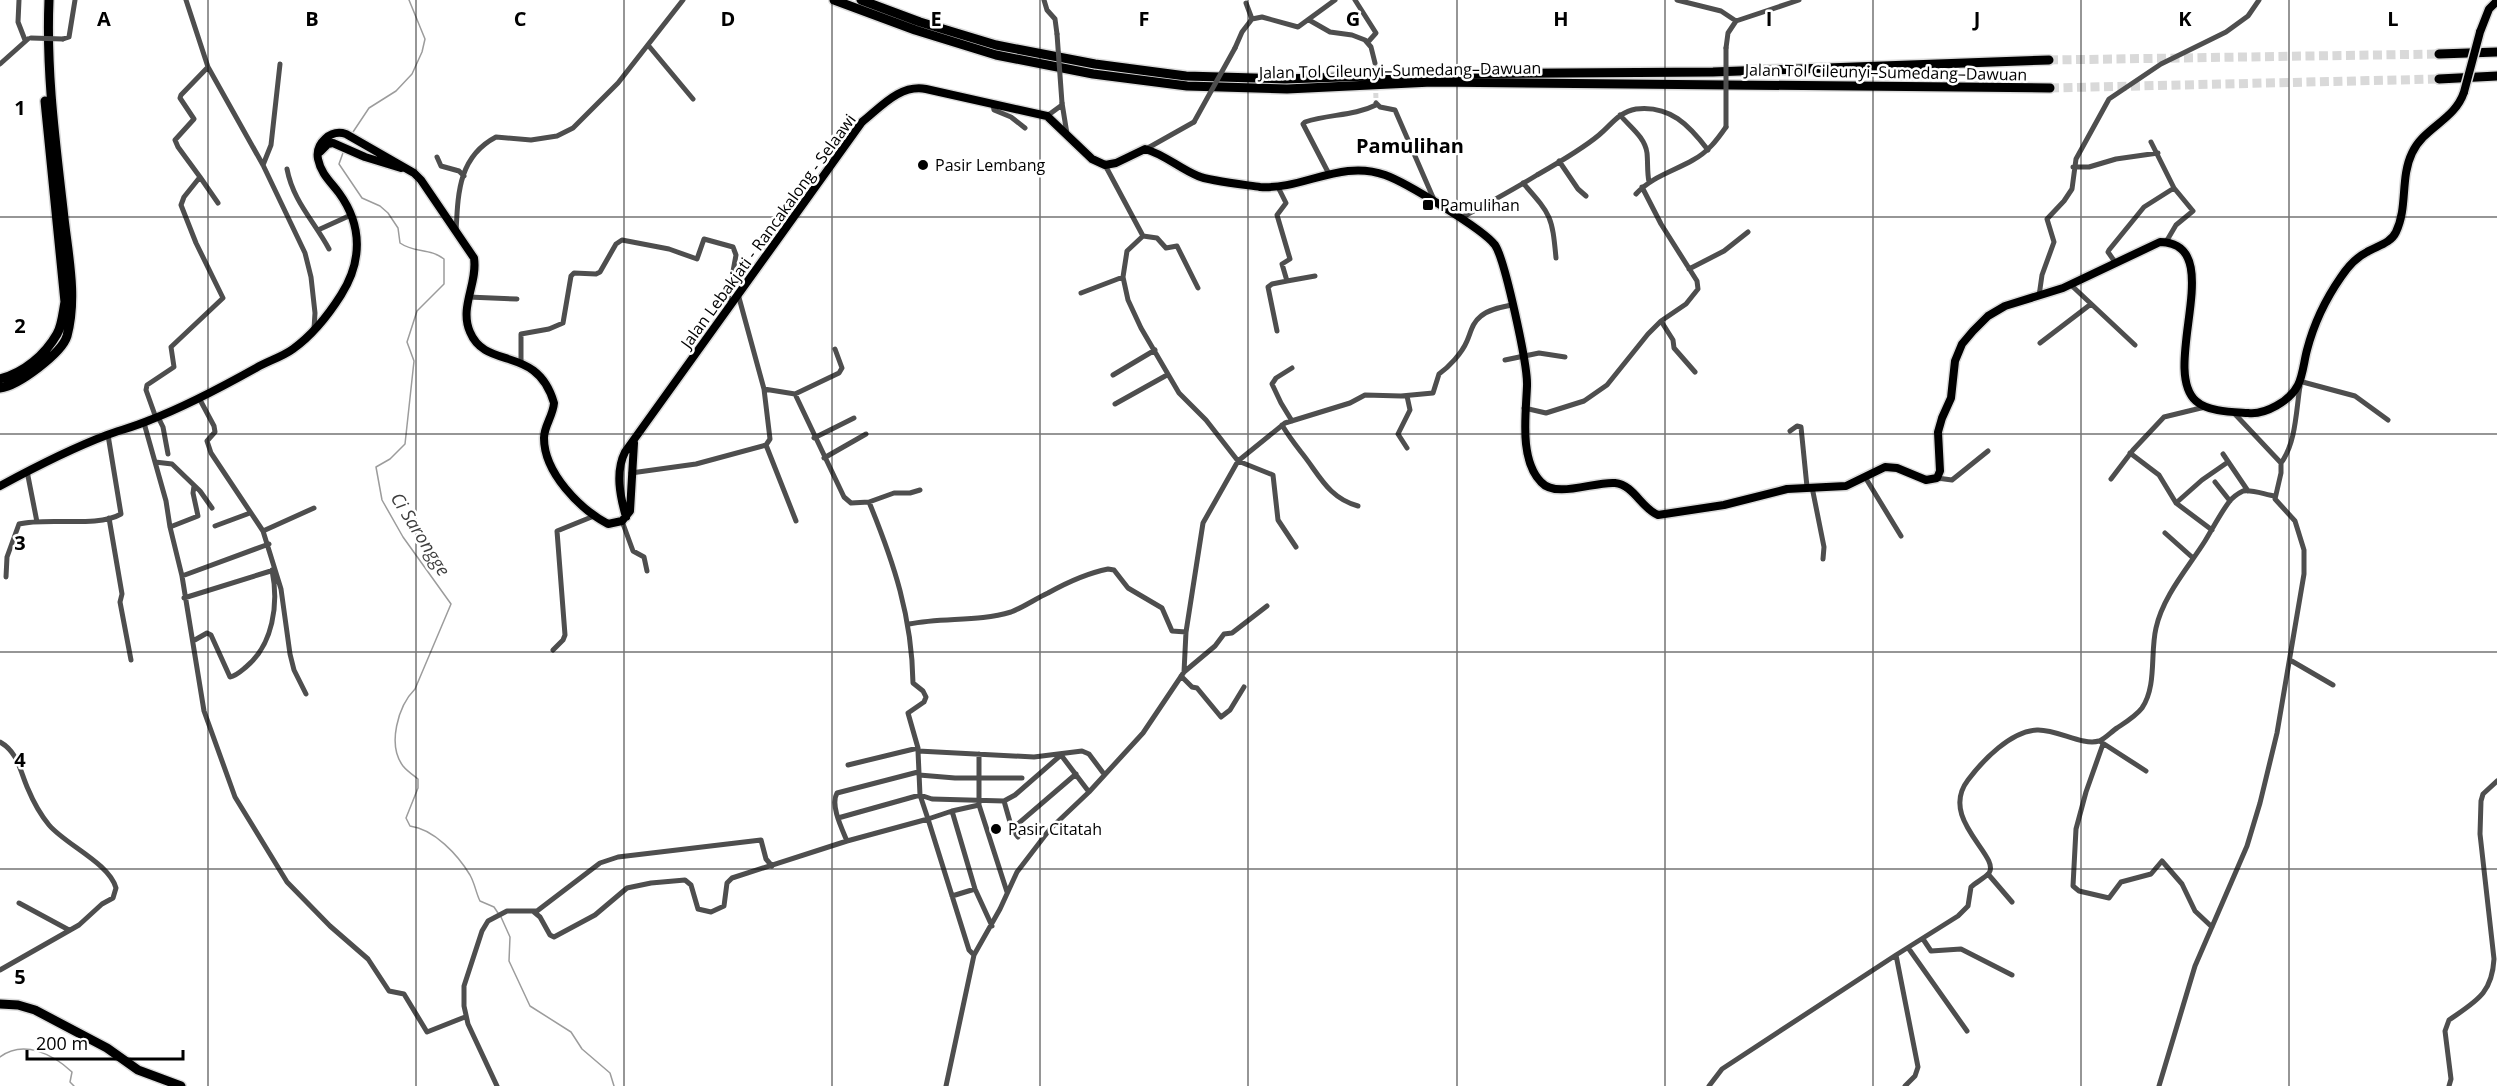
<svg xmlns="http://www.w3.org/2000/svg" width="2497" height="1086" font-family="'Open Sans',sans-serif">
<rect width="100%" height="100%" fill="#fff"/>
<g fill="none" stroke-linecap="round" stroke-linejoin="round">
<path stroke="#9c9c9c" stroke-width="1.5" d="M353 132 369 108 396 91 412 74 422 52 425 39 409 0
M344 150 339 164 362 198 380 206 388 213 398 228 400 243C414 253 430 248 444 259V284L417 311 407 342 414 361 405 444 390 459 376 467 382 500 403 537 451 604 415 689C398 706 387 745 403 766 407 771 413 775 418 779V788L406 818 410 826C434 829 458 855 470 875 475 884 476 893 480 901L494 907 498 913
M501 917 510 937 509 961 530 1006 571 1032 582 1049 610 1073 614 1086
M0 1057C24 1039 54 1055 72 1072L70 1082 74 1086"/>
<path stroke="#d9d9d9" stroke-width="5" stroke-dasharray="5 2.5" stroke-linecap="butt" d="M1375 63 1376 101"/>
<path stroke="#d9d9d9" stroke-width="9" stroke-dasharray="9 4.5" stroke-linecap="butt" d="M2049 60 2439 54
M2050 88 2439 79"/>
<defs>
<path id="primary" d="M2480 32 2489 9 2497 1
M320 152 328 144 333 143 365 157 401 168
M0 486C35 467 70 449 107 435 121 430 136 426 150 420 187 406 222 387 256 368 268 361 282 357 293 349 311 336 329 314 341 295 362 262 363 226 339 193 331 182 321 174 318 159 315 143 331 129 346 134L414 173 421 180 474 258C478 283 459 307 470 332 486 371 537 344 554 403 553 416 544 426 544 438 544 473 580 509 608 524L622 521 630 511 634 443
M626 517C620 496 615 472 625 452L862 122C881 107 900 84 926 89L1047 116 1092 159 1105 165 1116 163 1145 149C1164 154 1180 169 1198 176 1209 181 1247 185 1260 187 1303 190 1341 159 1385 175 1405 182 1483 229 1495 245 1505 260 1528 366 1527 386 1526 414 1519 459 1541 482 1556 499 1595 481 1615 483 1634 485 1641 508 1658 515L1724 505 1787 489 1846 486 1885 467 1897 468 1926 480 1937 478 1940 471 1938 432 1942 418 1951 398 1955 361 1962 344 1973 331 1988 316 2005 306 2063 288 2160 242C2229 243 2159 368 2196 401 2208 412 2233 412 2248 413 2265 415 2290 401 2298 385 2303 375 2304 361 2307 350 2314 323 2325 300 2341 277 2347 268 2357 257 2367 252 2377 246 2391 243 2396 232 2408 207 2400 178 2412 153 2424 127 2455 120 2464 92"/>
<path id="highway" d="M834 0 915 30 996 55 1093 74 1187 86 1287 89 1432 82 2050 88
M861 0 920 22 996 45 1095 64 1186 76 1285 79 1428 74 1713 72 2049 60
M2439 54 2497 52
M2439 79 2497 76
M0 379C24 373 45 355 57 334 62 326 63 312 65 302L45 101
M0 388C18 386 62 353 67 336 78 295 67 251 63 209 55 139 46 71 49 0
M0 1004 18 1005 35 1010 107 1048 138 1070 181 1086"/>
</defs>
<use href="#primary" stroke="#dbdbdb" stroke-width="11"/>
<use href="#highway" stroke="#dbdbdb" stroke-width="12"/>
<path stroke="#4e4e4e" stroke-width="5" d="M19 0 18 22 25 40
M186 0 208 67 263 165 305 253 311 277 315 313 314 329
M1044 0 1047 10 1055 19 1057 34
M1355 0 1376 33 1368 42
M1677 0 1721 11 1736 21
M1246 3 1252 19
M1309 20 1330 32 1352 35 1365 40 1371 47 1375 63
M63 39 69 37 75 0
M648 45 693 99
M1235 48 1242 32 1252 19 1262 17 1298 27 1335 0
M1726 48 1728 33 1736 21 1799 0
M0 64 28 39
M1062 103 1067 134
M1376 103 1380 107 1395 110 1435 202
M993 105 994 110 1011 117 1025 128
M1620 115C1630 127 1645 137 1647 153 1648 163 1647 172 1649 182
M1047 116 1062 105
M1146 149 1194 122
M437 157 441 166 459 171 464 176
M1559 161 1578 189 1586 196
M263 165 271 145 280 64
M1105 165 1143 236 1127 251 1123 277 1128 300 1141 328 1179 393 1206 420 1238 461 1273 475 1278 520 1296 547
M2073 167H2089L2116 159 2158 153
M287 169C293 201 314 221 329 249
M1329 174 1303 124 1305 122C1328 114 1354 116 1376 105
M200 177 218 203
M1523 183C1551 215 1552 215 1556 258
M1636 194C1651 177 1674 171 1693 160 1708 152 1717 140 1726 127
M1461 218C1487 204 1513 190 1537 175 1558 163 1581 150 1599 135 1612 124 1619 112 1636 109 1670 105 1689 125 1708 150
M318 230 351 215
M456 232C458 194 458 157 496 137L531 140 557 136 573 128 618 83 683 0
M1143 236 1157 238 1166 248 1177 246 1198 288
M2166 242 2176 225 2193 211 2174 188
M2115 262 2108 252 2109 250 2144 207 2174 188 2151 142
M1689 269 1724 251 1748 232
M1287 281 1315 276
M2071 285 2135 345
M1081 293 1123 277
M738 294 764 389 795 394 844 497 851 503 869 502C894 563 912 617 913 683L923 691 926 697 924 702 908 713 918 748
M2039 296 2042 275 2054 242 2047 219 2064 201 2072 189 2076 159 2109 99 2161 64 2226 32 2248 16 2259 0
M468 297 517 299
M1661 321 1673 340 1674 348 1695 372
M1277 331 1268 287 1272 284 1287 281 1282 264 1290 259 1277 215 1286 203 1278 187
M2040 343 2091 304
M1505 360 1539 353 1565 357
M521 362V334L549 329 563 323 571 276 574 273 596 274 600 272 616 244 622 240 669 249 697 259 704 239 733 247 736 255 728 299 733 302
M1113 375 1155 350
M2299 381 2355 396 2388 420
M795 394 839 373 842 368 835 349
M199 398 214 426 215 432 207 441 211 453 263 531 281 589 290 654 294 670 306 694
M1115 404 1167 375
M1524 408 1546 413 1584 401 1607 385 1648 334 1661 321 1686 304 1698 289 1697 281 1661 224 1642 187
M158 417 163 427 168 454
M156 418 146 390 147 385 174 367 171 347 223 298 196 243 181 205 184 197 200 177 178 147 175 140 194 119 180 98 181 95 208 67
M1292 421 1281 403 1272 384 1276 378 1292 368
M144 423 166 501 170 527 182 576 204 711 235 797 287 882 330 926 368 959 389 991 404 994 427 1032 465 1017
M1282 425C1288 435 1294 443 1301 452 1319 474 1328 498 1358 506
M1790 431 1797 426 1801 427 1807 487
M814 438 854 418
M766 445 796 521
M1407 448 1398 434 1410 410 1407 396
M2130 453 2159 475 2176 503 2212 530
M2223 454 2248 491
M824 458 866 434
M155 462 172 464 200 491 212 508
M2281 463C2296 443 2296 411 2300 386
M27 471 37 522
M631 473 696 464 766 445 770 439 764 389
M1865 477 1901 536
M1937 478 1952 480 1988 451
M2111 479 2133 450 2164 417 2205 407
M2215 482 2230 501
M1812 487 1824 547 1823 559
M869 502 894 493H910L920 490
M2176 503 2202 480 2228 462
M109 518 122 594 120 602 131 660
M622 521 633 551 644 557 647 571
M215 526 250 513
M170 527 198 516 193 493 194 486
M263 531 314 508
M2165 533 2193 558
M182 576 269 544
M6 577 7 557 19 524C47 517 97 528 121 514L108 435
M184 598 274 570
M909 624C943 617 978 622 1011 612 1024 607 1035 599 1048 593 1066 583 1088 573 1108 569L1114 570 1128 588 1162 608 1172 631 1186 632
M193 641 207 633 211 635 230 677C236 676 240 672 246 667 273 645 279 604 272 570
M553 650 563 640 565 635 557 531 594 516
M2290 660 2333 685
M1184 672 1215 646 1224 634 1232 633 1267 606
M1181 676 1192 687 1197 688 1221 717 1230 710 1244 687
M0 742C18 752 20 771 28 789 33 801 40 814 49 825 66 845 109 863 116 888L113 898 102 904 79 925 0 970
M2101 742 2146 771
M2103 744 2086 792 2076 829 2073 886 2079 891 2109 898 2121 882 2151 874 2162 861 2182 884 2195 911 2212 927
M918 751 920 795 932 799 1004 801
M979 754V805L1007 892
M848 765 918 748V751L1034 757 1082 751 1089 754 1104 774
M919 775 955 778H1022
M952 811 979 805
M838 818 920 795 928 819 847 841C842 829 830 805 837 793L918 772
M1012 829 1076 774
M1018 837 1012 829 1004 801 1015 795 1061 755 1089 792
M1988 874 2012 902
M952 896 975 889
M19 903 69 930
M534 912 540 917 550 935 554 937 595 915 627 888 651 883 685 880 691 885 698 909 711 912 724 906 727 883 732 878 847 841
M1923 939 1931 951 1961 949 2012 975
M1909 949 1967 1031
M974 955 969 950 928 819 952 811 975 889 992 926
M497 1086 468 1024 464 1006V986L482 931 488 921 507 911H537L600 863 618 857 761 840 766 859 772 866
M946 1086 974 955 1000 909 1017 872 1050 829 1089 792 1143 733 1184 672 1186 632 1203 523 1238 461 1285 423 1350 403 1365 395 1401 396 1433 393 1439 374C1449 367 1462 353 1467 341 1471 332 1472 323 1481 316 1489 309 1502 307 1512 305
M1709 1086 1722 1069 1896 955
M1905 1086 1915 1076 1918 1067 1896 955 1958 916 1968 906 1971 887C1976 882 1985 878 1989 873 2001 856 1938 819 1968 780 1983 760 2011 731 2037 730 2057 729 2082 746 2099 741 2105 739 2112 731 2117 728 2126 722 2136 716 2142 708 2157 686 2150 653 2156 628 2163 596 2188 568 2205 541 2213 528 2220 514 2229 502 2232 498 2239 493 2243 491 2252 489 2266 495 2275 496
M2159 1086 2195 966 2247 846 2260 803 2277 733 2304 574V550L2295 521 2275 499 2281 473V463L2233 412
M2449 1086 2451 1079 2445 1031 2449 1020C2476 1001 2492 994 2494 959L2480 834 2481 801 2483 794 2497 781"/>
<use href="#primary" stroke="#000" stroke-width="8"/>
<use href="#highway" stroke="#000" stroke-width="9"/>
<defs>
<path id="primary-bridge" d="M2464 92 2480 32"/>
</defs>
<use href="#primary-bridge" stroke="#dbdbdb" stroke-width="11" stroke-linecap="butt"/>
<path stroke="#4e4e4e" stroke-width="5" d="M1057 34 1062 103
M31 38 63 39
M1726 48V127
M1194 122 1235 48"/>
<use href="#primary-bridge" stroke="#000" stroke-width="8"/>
</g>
<path fill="none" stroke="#000" stroke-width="1.5" stroke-opacity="0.55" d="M208 0V1086M416 0V1086M624 0V1086M832 0V1086M1040 0V1086M1248 0V1086M1457 0V1086M1665 0V1086M1873 0V1086M2081 0V1086M2289 0V1086M0 217H2497M0 434H2497M0 652H2497M0 869H2497"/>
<g fill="#000" stroke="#fff" stroke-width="2">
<circle cx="923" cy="165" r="6"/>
<rect x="1422" y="199" width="12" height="12" rx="3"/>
<circle cx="996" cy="829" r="6"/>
</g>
<g text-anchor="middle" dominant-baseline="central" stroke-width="5" stroke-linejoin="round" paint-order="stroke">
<g font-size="16" fill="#000" stroke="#fff">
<text transform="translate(1400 70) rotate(-1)">Jalan Tol Cileunyi–Sumedang–Dawuan</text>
<text transform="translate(1886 72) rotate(1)">Jalan Tol Cileunyi–Sumedang–Dawuan</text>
<text transform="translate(768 231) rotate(-54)">Jalan Lebakjati - Rancakalong - Selaawi</text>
</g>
<g font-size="16" fill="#000" stroke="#fff" text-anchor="start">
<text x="935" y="165">Pasir Lembang</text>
<text x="1440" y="205">Pamulihan</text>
<text x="1008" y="829">Pasir Citatah</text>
</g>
<g font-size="18" font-style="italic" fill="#3d3d3d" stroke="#fff">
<text transform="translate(421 534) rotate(58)">Ci Sarongge</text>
</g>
<g font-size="20" font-weight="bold" fill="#000" stroke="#fff">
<text x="1410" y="145">Pamulihan</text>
</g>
</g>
<g font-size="20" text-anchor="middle" font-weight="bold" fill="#000" stroke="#fff" stroke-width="5" stroke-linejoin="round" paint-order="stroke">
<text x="104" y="26">A</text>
<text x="312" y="26">B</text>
<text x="520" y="26">C</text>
<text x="728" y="26">D</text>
<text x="936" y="26">E</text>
<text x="1144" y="26">F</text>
<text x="1353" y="26">G</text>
<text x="1561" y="26">H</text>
<text x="1769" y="26">I</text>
<text x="1977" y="26">J</text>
<text x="2185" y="26">K</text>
<text x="2393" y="26">L</text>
<text x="20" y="115">1</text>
<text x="20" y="333">2</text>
<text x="20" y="550">3</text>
<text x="20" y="767">4</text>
<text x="20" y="984">5</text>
</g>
<path d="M27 1050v9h156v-9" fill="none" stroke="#000000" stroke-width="3"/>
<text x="36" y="1050" font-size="18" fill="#000000" stroke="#ffffff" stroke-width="4.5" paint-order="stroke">200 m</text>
</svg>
